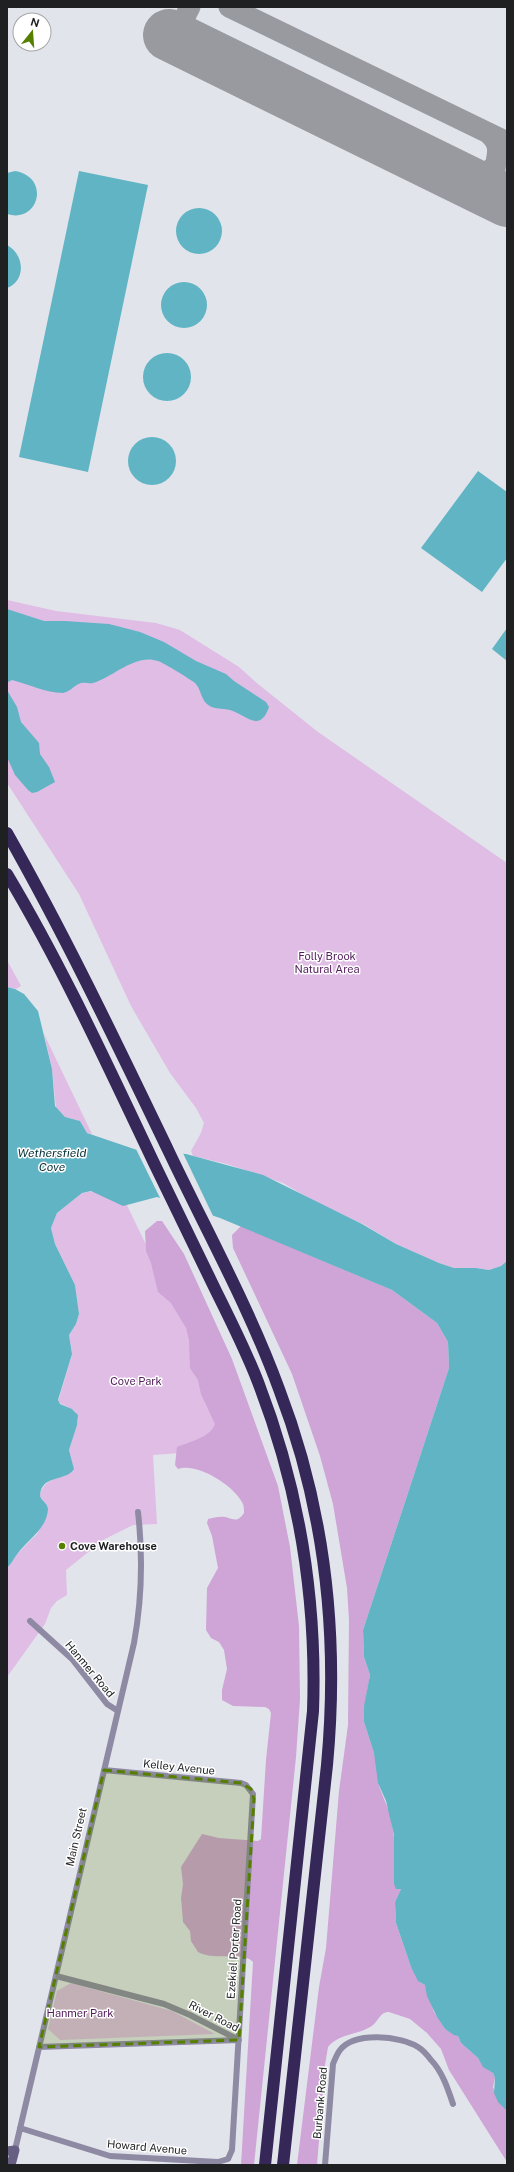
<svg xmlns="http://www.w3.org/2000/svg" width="514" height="2172" font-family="'Public Sans',sans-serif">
<rect width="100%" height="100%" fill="#e1e4eb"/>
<path fill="#dfbde5" d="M7 600 56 611 156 623 180 630 239 667 258 684 318 732 507 863V1261L501 1266 489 1270 476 1268H454L439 1263 396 1244 365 1225 317 1203 283 1183 227 1164 193 1156 191 1151 201 1133 204 1123 196 1108 170 1073 131 1006 79 894 7 783V757L27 790 7 754Z
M7 960 21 986 16 989 7 987Z
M44 1034 92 1134 87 1133 80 1121 65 1117 56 1108 52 1069Z
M94 1191 124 1199 197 1351 235 1449 153 1455 157 1524 133 1525 91 1546 92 1549 66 1570 67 1595 57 1601 51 1608 45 1624 7 1677V1568L18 1553 37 1534 42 1525 48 1507 40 1496C41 1485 53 1477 64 1476L73 1466 69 1450 78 1420 75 1411 58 1402 72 1354 69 1335 76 1324 79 1314 75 1285 55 1244 51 1228 57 1213 82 1193Z
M71 1983 172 2011 215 2034 60 2040 48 2029 57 1991Z"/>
<path fill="#cfa4d6" d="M157 1221H162L184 1254 232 1359 278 1486 290 1547 299 1626 300 1699 296 1757 254 2165H241L253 1962C244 1951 212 1961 198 1952L191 1941 190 1931 183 1922 181 1898 183 1884 181 1867 202 1834 219 1838 258 1841 261 1839 266 1760 271 1713 269 1709 265 1707 233 1706 222 1700V1690L227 1669 224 1650 219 1642 211 1638 206 1630 207 1588 218 1568 212 1536 207 1523 208 1519C213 1518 220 1516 225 1517 234 1519 237 1523 244 1513 244 1511 244 1506 243 1504 235 1486 197 1462 178 1469L175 1465 177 1447C189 1442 211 1437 215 1424L201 1394 198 1380 190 1368 189 1340 186 1328 171 1303 158 1292 151 1263 146 1251 145 1231Z
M241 1226 392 1290 437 1323 448 1342 449 1368 363 1630 364 1657 370 1675 364 1709V1722L376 1759 379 1786 390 1814 396 1849 394 1871 401 1889 395 1902 396 1923 411 1967 420 1982 425 1985 434 2012 445 2029 458 2036 461 2043 478 2058 483 2066 493 2073 495 2078 493 2087 497 2098 507 2111V2162L449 2070 441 2049 427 2033 410 2019 389 2012C380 2012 379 2020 373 2025 360 2035 339 2033 328 2047L325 2065 317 2165H297L319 1987 326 1948 339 1791 348 1725 349 1620 347 1588 333 1504 320 1456 292 1374 233 1248 232 1235Z"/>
<path fill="#60b4c4" d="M15 171C51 177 39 224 7 214V173Z
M79 171 148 185 88 472 19 457Z
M176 231a23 23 0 1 1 46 0a23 23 0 1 1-46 0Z
M7 245C24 254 27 280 7 288Z
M161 305a23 23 0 1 1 46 0a23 23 0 1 1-46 0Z
M143 377a24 24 0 1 1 48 0a24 24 0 1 1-48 0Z
M128 461a24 24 0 1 1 48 0a24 24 0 1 1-48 0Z
M478 471 507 492V558L482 592 421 548Z
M7 609 44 621H65L109 624 140 632 164 642 196 661 226 674 234 681 266 702 269 707C260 734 245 714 230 710 222 708 214 710 207 704 201 699 201 689 195 683 190 679 164 663 158 661 136 653 113 677 93 683 90 684 85 682 81 683 74 685 70 692 63 693 46 693 28 684 12 680L8 682 7 685Z
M507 628V661L492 649Z
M7 690 17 707 21 722 39 743 40 754 49 767 55 782 37 792 32 793 28 790 15 775 7 757Z
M7 987 15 989 24 994 38 1011 52 1069 55 1106 65 1117 80 1121 87 1133 137 1150 186 1154 263 1175 362 1224 396 1244 439 1263 454 1268H476L489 1270 501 1266 507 1261V2111L498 2102 494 2093 495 2078 493 2073 483 2067 478 2058 461 2043 458 2036 454 2035 445 2029 437 2017 427 1996 425 1985 418 1981 411 1967 396 1923 395 1902 401 1889H396L394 1884V1835L386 1801 378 1783 374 1753 364 1722V1706L370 1675 364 1657 363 1630 449 1368 448 1342 437 1323 392 1290 220 1218 157 1197 123 1206 91 1191 82 1193 57 1213 51 1228 55 1244 75 1285 79 1314 76 1324 69 1335 72 1354 58 1400 60 1404 72 1409 78 1415 77 1425 69 1450 74 1469C66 1482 41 1474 40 1496 42 1501 48 1504 48 1509 47 1528 29 1539 18 1553 14 1558 12 1563 7 1568Z"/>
<path fill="#e1e4eb" d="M135 1147 182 1151 214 1218 161 1200Z"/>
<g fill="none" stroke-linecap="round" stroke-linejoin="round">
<path stroke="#989aa0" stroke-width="21" d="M229 7 507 142
M174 38 190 7
M488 133C513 153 478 171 506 201
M458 177C474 178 484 178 495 165"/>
<path stroke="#989aa0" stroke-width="52" d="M169 35 507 201"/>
<path stroke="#8f8aa4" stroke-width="6" d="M30 1621 72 1659 107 1704 118 1711
M56 1976 164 2004 190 2015 237 2039
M39 2047 239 2040
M20 2128 110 2156 218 2162 228 2159 232 2150 253 1794 246 1785 241 1783 104 1770
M15 2150 134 1643C142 1599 143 1556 138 1512
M325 2165 333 2064C335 2059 337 2054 340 2050 355 2031 400 2036 418 2047 423 2050 428 2056 431 2060 442 2071 448 2089 453 2104"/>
<path stroke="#675f83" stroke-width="9" d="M7 2151 15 2150 11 2165"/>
<path stroke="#352757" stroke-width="12" d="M7 833C66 937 117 1044 169 1152 206 1230 249 1307 279 1389 325 1509 339 1637 327 1765L283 2165
M7 874C62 966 107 1064 153 1161 174 1204 195 1248 216 1291 231 1321 246 1351 258 1382 299 1488 317 1598 313 1711L265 2165"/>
</g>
<path fill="#567f00" fill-opacity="0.2" stroke="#567f00" stroke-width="3" stroke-dasharray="8 5" stroke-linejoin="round" d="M104 1770 241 1783 251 1789 254 1799 239 2040 39 2047Z"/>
<circle fill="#567f00" stroke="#fff" stroke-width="1.5" cx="62" cy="1546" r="4"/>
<g text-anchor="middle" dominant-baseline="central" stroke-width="3" stroke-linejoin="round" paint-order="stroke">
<g font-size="11" fill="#511d5a" stroke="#fff">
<text x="327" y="956">Folly Brook<tspan x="327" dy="13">Natural Area</tspan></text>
<text x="136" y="1381">Cove Park</text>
<text x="80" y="2013">Hanmer Park</text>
</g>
<g font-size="11" font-weight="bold" fill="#1f2022" stroke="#fff" text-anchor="start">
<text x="70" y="1546">Cove Warehouse</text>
</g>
<g font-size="11" fill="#1f2022" stroke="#fff">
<text transform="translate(90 1669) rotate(50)">Hanmer Road</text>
<text transform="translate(179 1767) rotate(6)">Kelley Avenue</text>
<text transform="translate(76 1837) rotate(-77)">Main Street</text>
<text transform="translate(234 1949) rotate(-86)">Ezekiel Porter Road</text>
<text transform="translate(214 2016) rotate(27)">River Road</text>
<text transform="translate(320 2103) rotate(-85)">Burbank Road</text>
<text transform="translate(147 2147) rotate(5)">Howard Avenue</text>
</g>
<g font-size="12" font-style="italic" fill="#052f36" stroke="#fff">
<text x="52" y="1153">Wethersfield<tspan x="52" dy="14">Cove</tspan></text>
</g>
</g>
<rect width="514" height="2172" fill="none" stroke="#1f2022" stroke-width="16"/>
<g transform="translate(32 32) rotate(17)"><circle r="19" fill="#ffffff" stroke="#a5a6a7"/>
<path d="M0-3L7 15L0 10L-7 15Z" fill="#567f00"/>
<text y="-6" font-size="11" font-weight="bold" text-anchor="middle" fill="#1f2022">N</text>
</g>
</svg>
